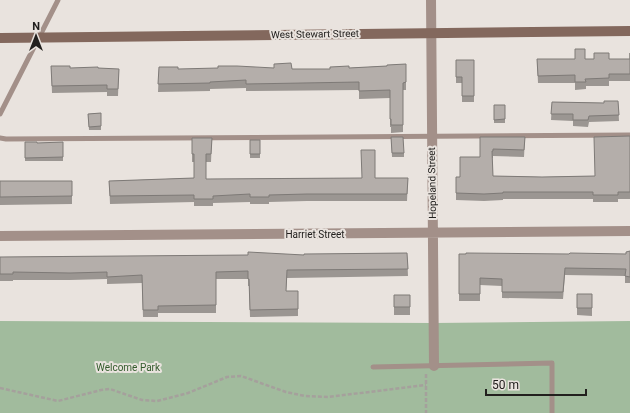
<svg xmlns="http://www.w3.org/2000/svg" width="630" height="413" font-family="Roboto,sans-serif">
<rect width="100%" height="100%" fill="#e9e3de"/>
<path fill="#a1bb9d" d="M0 321 434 323 630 321V413H0Z"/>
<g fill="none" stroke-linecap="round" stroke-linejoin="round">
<path stroke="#a5a09c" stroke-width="2.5" stroke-dasharray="4 2" stroke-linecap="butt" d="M426 374V413
M0 388 58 401 101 390 110 389 142 400 157 401 188 393 227 377 241 376 286 392 305 396 328 397 426 385"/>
<path stroke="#a39089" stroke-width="5" d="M0 114 58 0
M0 138 6 139 630 135
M373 367 552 363V413"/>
<path stroke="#a39089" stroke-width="10" d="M431 0 434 366
M0 236 630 231"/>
<path stroke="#83685d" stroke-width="10" d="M0 38 630 31"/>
</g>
<path fill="#9b9692" d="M630 53V81H609V86H586V89L575 90V83H538L537 59H630Z
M456 60H474V102H462V83H456Z
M406 64V90H403V132L391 133V127H390V98L359 99V90L246 91V88L210 89V91L158 92 159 67 178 69H330L387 66Z
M51 66 70 68 119 69 118 96H107V92L52 93Z
M618 101 619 121 589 122 588 127 573 126V121L551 120 552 102 604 103Z
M494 105H505V123H494Z
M101 113V130H89L88 114Z
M630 136V199H618V202H593V199H503V200L484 201 456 200V177H460L480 157V137H525L524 157 493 156V158H492L493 176 542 177 595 176Z
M391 137 404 153V157H392Z
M192 138H212L211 162H206V179L375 178H408L407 201H307L269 202V204H250V202L213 203V206H194V202L110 204 109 181 194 178V162H192Z
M250 140H260V158H250Z
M25 142 37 143 63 142V161H25Z
M0 181H72V204L0 205Z
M630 251V283H625V276L565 275 563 299 502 298V286L480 285V301H459V254H626Z
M407 253 408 276 287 278 286 291H298V316L250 317 249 286H248V279H216V313H158V317H143L142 283 107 284V279L70 280H13V281H0V257L304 255Z
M577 294H592V316L577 315Z
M394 295H410V315H394Z"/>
<path fill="#b4aeaa" stroke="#7e7a77" d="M575 49H585V59H594V53H609V59H630V53V74H609V78L585 79 586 82H575V75L538 76 537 59H575Z
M456 60H474V96H462V77H456Z
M291 63 292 69H330V67L349 66V68L387 66V65L406 64V82L403 83V125H391V119H390V90L359 91V82L246 84V80L210 82V83L158 84 159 67H178V69L218 68V66H237L274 68V64Z
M51 66H70V68L98 67V68L119 69 118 89H107V85L52 86Z
M604 101H618L619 115 589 116 588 120H573V114H551L552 102 604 103Z
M494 105H505V119L494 120Z
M101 113V126L89 127 88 114Z
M630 136V192H618V195H593V192H503V193L484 194 456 193V177H460V157H480V137H525L524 150 493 149V151H492L493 176 542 177 595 176 594 137Z
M391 137H403L404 153H392Z
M192 138H212L211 154H206V179L362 178 361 150H375V178H408L407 194H307L269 195V197H250V194L213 196V199H194V195L110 196 109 181 194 178V154H192Z
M250 140H260V154H250Z
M25 142H37V143L63 142V157L25 158Z
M0 181H72V196L0 197Z
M630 251V277L625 276 626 269 565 268 563 292H502V279L480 278V294H459V254H466V253L569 254 570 253 626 254V252Z
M248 252 304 255V254L407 253 408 269 287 270 286 291H298V309L250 310 249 279H248V271L216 272V305L158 306V310H143L142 275 107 277V272L70 273 13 272V274H0V257L248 255Z
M577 294H592V308H577Z
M394 295H410V307H394Z"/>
<g text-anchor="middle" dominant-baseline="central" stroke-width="4" stroke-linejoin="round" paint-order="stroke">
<g font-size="10" fill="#22201e" stroke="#e9e3de">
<text transform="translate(315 34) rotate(-1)">West Stewart Street</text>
<text transform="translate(432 183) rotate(-91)">Hopeland Street</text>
<text x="315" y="234">Harriet Street</text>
</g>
<g font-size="10" fill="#335b2c" stroke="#e9e3de">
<text x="128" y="367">Welcome Park</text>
</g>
</g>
<g transform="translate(36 36)" stroke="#e9e3de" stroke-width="3" paint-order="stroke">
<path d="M0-3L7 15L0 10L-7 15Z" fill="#22201e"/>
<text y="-6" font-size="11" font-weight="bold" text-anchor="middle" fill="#22201e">N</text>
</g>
<path d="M486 389v6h100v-6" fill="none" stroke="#22201e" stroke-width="2"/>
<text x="492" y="389" font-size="12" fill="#22201e" stroke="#e9e3de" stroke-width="3" paint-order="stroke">50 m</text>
</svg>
